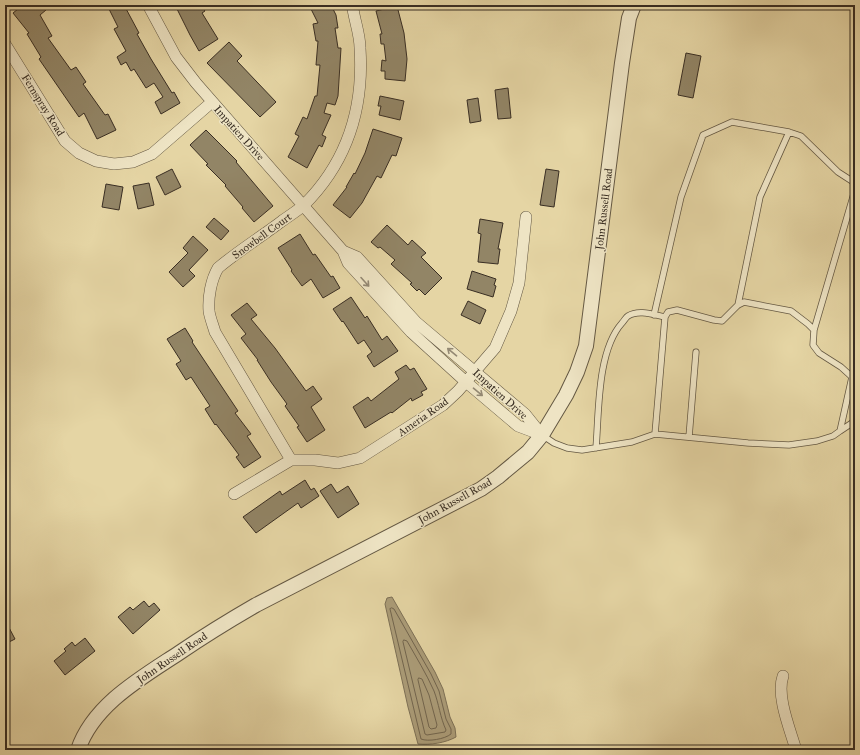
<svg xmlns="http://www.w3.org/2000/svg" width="860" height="755" font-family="'IM FELL Great Primer',serif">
<rect width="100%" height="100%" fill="#e5d5a4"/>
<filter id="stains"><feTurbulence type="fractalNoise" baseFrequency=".005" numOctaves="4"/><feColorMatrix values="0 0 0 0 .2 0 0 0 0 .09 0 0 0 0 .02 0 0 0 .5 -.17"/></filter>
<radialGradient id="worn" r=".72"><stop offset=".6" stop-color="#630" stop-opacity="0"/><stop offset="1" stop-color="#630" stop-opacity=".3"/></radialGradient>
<path fill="#ab9c78" stroke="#7d7056" d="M392 597 435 672 443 689 450 717 455 728 456 737C445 743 431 745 418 744L408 707 385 604 387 598Z"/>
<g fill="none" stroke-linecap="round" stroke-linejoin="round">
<path stroke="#72654e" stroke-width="1" d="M392 608 394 609 431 674 439 691 446 719 451 729V734C445 739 428 742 421 739L391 613 390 609Z
M404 640 407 641C416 657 426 673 434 691 439 704 440 717 446 730L445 732 427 735 425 734 403 642Z
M419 678 422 679 429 695 437 725 436 728 431 729 429 727 418 680Z"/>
</g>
<path fill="#928566" stroke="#392e23" d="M23 5H42L46 10 40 15 52 36 48 38 71 70 76 67 86 82 83 84 105 115 108 114 116 130 97 139 84 113 79 117 39 59 41 57 27 34 29 33 13 13Z
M107 5H124L139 33 137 34 151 59 172 93 174 92 180 103 161 114 155 102 163 97 154 83 146 88 134 69 131 71 126 62 121 65 117 57 126 51 114 29 118 27Z
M175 5H201L205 11 202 13 218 39 199 51 190 35Z
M309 5H331L336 15 338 28H335L338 48H341L338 96 335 105 327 103 324 113 331 115 322 135 326 137 322 147 319 145 307 168 288 157 299 136 295 134 303 117 307 119 315 96H317L320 65H316L318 41H316L313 24 318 23Z
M397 6 404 33 407 59 405 81 385 79V71H381L382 60 386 61 384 44H381L380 34H382L376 11Z
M229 42 242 56 237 61 276 102 260 117 207 63Z
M686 53 701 56 693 98 678 95Z
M508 88 511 118 498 119 495 90Z
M380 96 404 101 400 120 379 115 381 106H378Z
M478 98 481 121 470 123 467 100Z
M373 129 402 138 396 156 392 155 381 178 377 176 362 203 350 218 333 205 347 187H346L354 173 355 174 365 153Z
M206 130 237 161 236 162 273 206 254 222 242 208 243 207 225 186 226 185 206 165 208 164 190 145Z
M172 169 181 187 165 195 156 177Z
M546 169 559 171 554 207 540 205Z
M149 183 154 205 138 209 133 186Z
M106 184 123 187 119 210 102 207Z
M214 218 229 231 221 240 206 227Z
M480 219 503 223 498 249H500L498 264 478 262 481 234 478 233Z
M387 225 408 245 412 240 426 253 421 257 442 278 425 295 419 289 417 291 410 284 412 283 391 264 395 260 380 247 378 248 371 242Z
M300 234 313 255 315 254 331 277 333 276 340 288 323 298 311 279 302 286 291 271 292 270 278 248Z
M193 236 208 250 189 270 195 276 183 287 169 272 188 253 183 248Z
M472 271 496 279 494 285 496 286 493 297 467 289Z
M351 297 365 318 367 316 382 340 387 336 398 351 374 367 367 356 372 352 364 340 358 344 343 321 342 322 333 309Z
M468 301 486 310 480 324 461 315Z
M247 303 257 315 251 319 275 348 306 391 313 386 322 399 311 407 325 430 307 442 297 427 299 426 285 406 287 404 271 382 257 360H258L241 338 246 334 231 315Z
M185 328 193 341 192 342 238 411 235 413 251 434 247 436 261 457 244 468 236 457 239 455 216 424 215 425 205 409 210 406 191 377 186 380 176 364 181 361 167 339Z
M406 365 410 370 414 368 427 389 421 392 423 395 412 401 411 398 392 413 391 412 365 428 353 407 368 397 371 401 399 379 395 372Z
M305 480 311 490 314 488 319 496 301 508 298 503 256 533 243 517 280 491 282 495Z
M331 484 337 493 348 486 359 504 338 518 320 491Z
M144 601 149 607 154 603 160 610 133 634 118 617 130 607 133 610Z
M5 620 15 639 5 644Z
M85 638 95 651 65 675 54 661 66 651 64 649 72 642 75 646Z"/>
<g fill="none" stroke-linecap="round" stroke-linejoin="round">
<defs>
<path id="service" d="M738 305 760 197 789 132 801 136 838 172 855 183
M654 315 681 197 703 135 732 122 789 132
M814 330 855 190
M840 431 855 421
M542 435 554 443 567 448 582 450 632 442 655 434 748 443 789 445 817 441 833 436 840 431 852 377 841 367 819 353 813 345 814 330 808 324 791 311 744 302 738 305 722 321 714 320 677 310 668 312 665 317
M689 437 696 352
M596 448C599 412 597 351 622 323 624 321 626 317 628 316 639 309 654 315 665 317L655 434"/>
<path id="minor" d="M148 5 176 57 196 83 343 251 348 263 411 332 466 382 518 426 542 435
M5 44 65 141 79 153 96 161 114 164 133 162 152 154 212 102
M343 251 357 257 416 322 525 414 541 434
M291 460 215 332C213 325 210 318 209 311 208 297 211 280 218 268 238 251 261 237 282 221 289 216 297 211 304 205 347 162 364 108 360 48 360 35 355 22 353 9L351 5
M234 494 291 460H315L338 463 360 458 443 405 458 391 495 348 511 311 519 283 526 217
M783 676C776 696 790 729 796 750"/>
<path id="tertiary" d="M78 750C93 705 141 678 179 653 204 636 230 620 256 605L481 489 498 477 528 452 542 435 566 395 577 372 586 346 622 63 629 18 634 5"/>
</defs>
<use href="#service" stroke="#645843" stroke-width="7"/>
<use href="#minor" stroke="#645843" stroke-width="12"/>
<use href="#tertiary" stroke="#645843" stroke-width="16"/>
<use href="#service" stroke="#eee4c4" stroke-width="5.5"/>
<use href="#minor" stroke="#eee4c4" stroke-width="11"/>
<use href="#tertiary" stroke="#eee4c4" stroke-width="14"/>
</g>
<defs><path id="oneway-shaft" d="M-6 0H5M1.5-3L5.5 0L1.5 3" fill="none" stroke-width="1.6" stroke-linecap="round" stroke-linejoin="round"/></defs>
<g stroke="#948974">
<use href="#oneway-shaft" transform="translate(365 282) rotate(48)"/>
<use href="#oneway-shaft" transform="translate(452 352) rotate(-140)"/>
<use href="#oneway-shaft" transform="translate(478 392) rotate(40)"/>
</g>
<g text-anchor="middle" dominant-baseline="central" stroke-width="3" stroke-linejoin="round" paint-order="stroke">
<g font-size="11" fill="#392e23" stroke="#eee4c4">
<text transform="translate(43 105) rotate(58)">Fernspray Road</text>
<text transform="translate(239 133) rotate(48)">Impatien Drive</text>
<text transform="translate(604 209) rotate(-83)">John Russell Road</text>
<text transform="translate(262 236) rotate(-36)">Snowbell Court</text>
<text transform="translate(500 394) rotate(42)">Impatien Drive</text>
<text transform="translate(423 417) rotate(-35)">Ameria Road</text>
<text transform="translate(455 501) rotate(-29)">John Russell Road</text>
<text transform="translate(172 658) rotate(-34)">John Russell Road</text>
</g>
</g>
<rect width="860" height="755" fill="none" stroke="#e5d5a4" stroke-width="20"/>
<rect x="6" y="6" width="848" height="743" fill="none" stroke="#392e23" stroke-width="2"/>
<rect x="10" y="10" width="840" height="735" fill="none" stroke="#392e23"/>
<rect width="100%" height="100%" filter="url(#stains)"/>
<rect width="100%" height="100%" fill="url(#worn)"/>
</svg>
